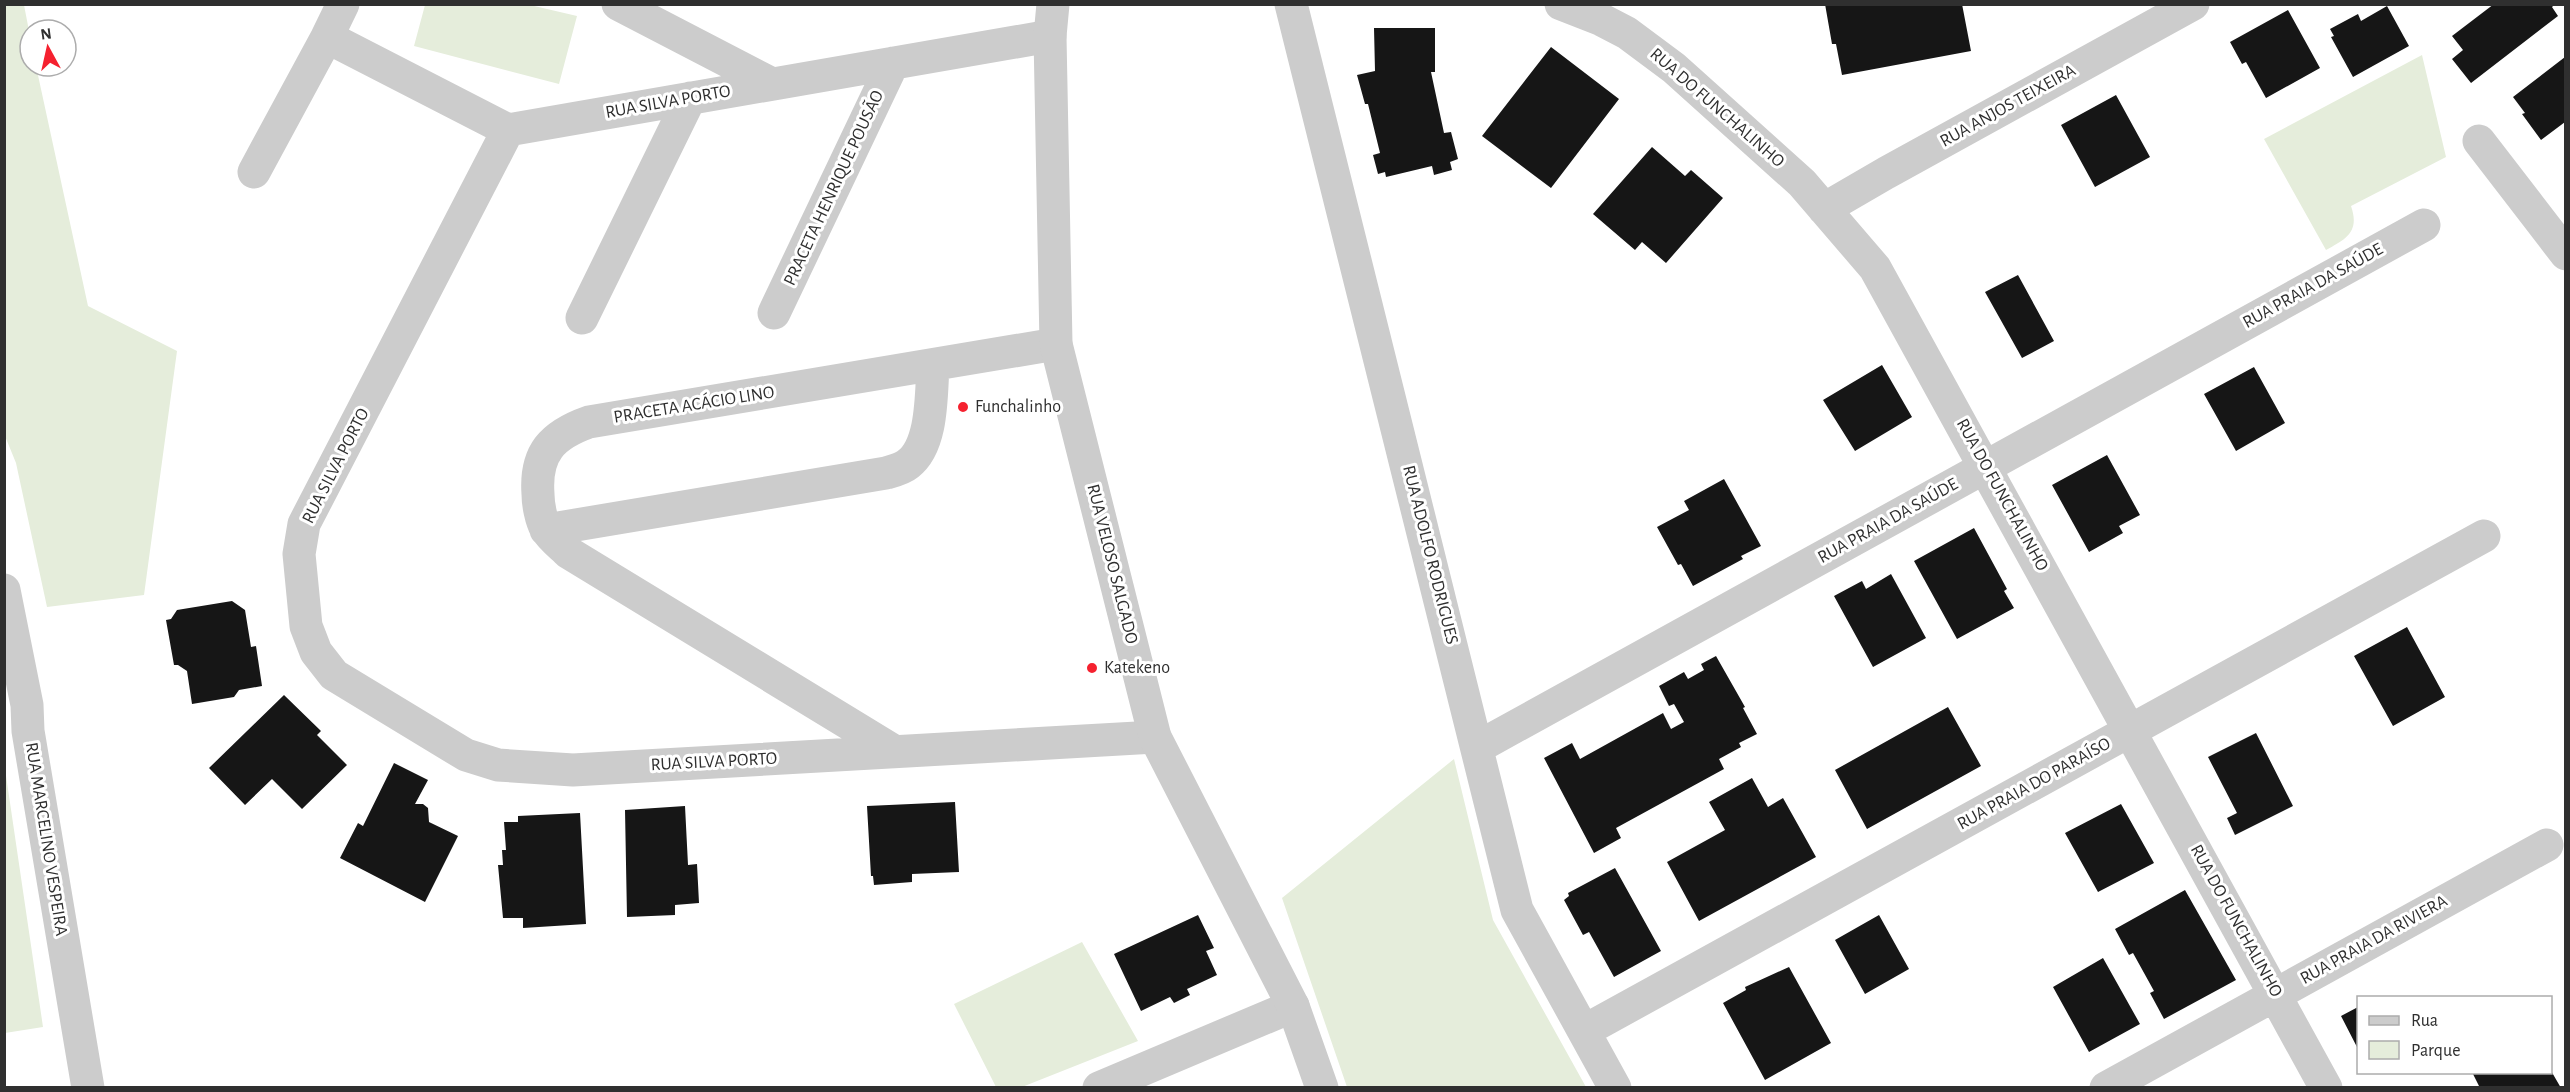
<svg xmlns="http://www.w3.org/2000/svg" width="2570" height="1092" font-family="'Alegreya Sans',sans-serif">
<rect width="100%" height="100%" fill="#fff"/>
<path fill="#e5eddb" d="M4 5H24L30 36V66H36L88 306 177 351 144 595 47 607 16 463 5 436Z
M425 5H530L577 16 559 84 414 46Z
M2422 55 2446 157 2351 206C2360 232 2346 239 2326 250L2264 139Z
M1454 759 1493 920 1586 1087H1347L1282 898Z
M4 762 43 1027 5 1033H4Z
M1082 942 1138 1041 1022 1087H996L954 1004Z"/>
<path fill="#161616" d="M1825 4H1962L1971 51 1842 75 1836 44H1832Z
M2494 4H2555L2552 7 2558 16 2471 83 2452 59 2463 50 2452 36Z
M2387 6 2409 46 2353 77 2331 37 2334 36 2330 29 2358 14 2361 21Z
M2288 10 2320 68 2266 98 2246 62 2242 64 2230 42Z
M1374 28H1435V72H1431L1444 133 1451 132 1458 159 1450 162 1452 170 1434 175 1432 166 1386 177 1385 172 1378 174 1373 155 1380 153 1368 104H1365L1357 75 1375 71Z
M1551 47 1619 99 1551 188 1482 136Z
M2565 57V122L2541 140 2522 114 2525 113 2513 97Z
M2116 95 2150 157 2095 187 2061 125Z
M1652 147 1685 176 1691 170 1723 198 1666 263 1642 242 1635 250 1593 214Z
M2018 275 2054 341 2022 358 1985 292Z
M1882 365 1912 417 1855 451 1823 400Z
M2254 367 2285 423 2236 451 2204 394Z
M2107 455 2140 515 2119 526 2123 533 2089 552 2052 485Z
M1724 479 1761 546 1741 556 1743 559 1693 586 1681 564 1678 565 1657 527 1689 510 1684 501Z
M1974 528 2007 589 2004 591 2014 608 1957 639 1914 561Z
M1891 574 1926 638 1873 667 1834 596 1862 581 1866 589Z
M232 601 245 610 251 647 256 646 262 686 239 690 234 697 192 704 187 671 178 665H174L166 620 171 619 177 610Z
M2407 627 2445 697 2393 726 2354 656Z
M1716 656 1745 707 1743 708 1757 734 1739 743 1741 747 1719 759 1724 769 1616 828 1621 838 1594 853 1544 758 1572 743 1580 759 1663 713 1671 729 1684 722 1674 704 1669 706 1659 686 1684 672 1688 679 1704 670 1701 664Z
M284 695 321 731 317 735 347 765 302 809 272 779 245 805 209 768Z
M1948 707 1981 766 1867 829 1835 770Z
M2256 733 2293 806 2235 835 2227 818 2237 813 2208 757Z
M394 763 428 780 415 804H423L428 808 429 822 458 836 425 902 340 858 358 823 363 826Z
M1752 778 1768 807 1783 798 1816 857 1699 921 1667 862 1725 830 1709 802Z
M955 802 959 872 912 874V882L874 885 873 876H871L867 806Z
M2121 804 2154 863 2098 892 2065 833Z
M685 806 688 865 697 864 699 903 675 905V915L627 917 625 810Z
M580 813 586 924 523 928V918H503L498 865H503L502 850H506L504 822H518V816Z
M1615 868 1661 951 1614 977 1589 932 1583 935 1564 900 1569 896 1568 893Z
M2185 890 2236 980 2164 1019 2150 993 2154 991 2133 953 2129 955 2115 929Z
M1198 915 1214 948 1206 951 1217 975 1187 989 1190 995 1174 1003 1170 997 1141 1011 1114 954Z
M1879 915 1909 969 1865 994 1835 940Z
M2103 958 2140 1024 2089 1052 2053 987Z
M1789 967 1831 1043 1765 1080 1723 1003 1746 990 1745 987Z
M2358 1007V1049L2341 1016Z
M2550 1069 2561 1088H2480L2472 1072H2550Z"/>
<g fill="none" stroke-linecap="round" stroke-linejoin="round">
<path stroke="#ccc" stroke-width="33" d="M343 4 327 37 508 130
M618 4 772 84
M1291 4 1517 910 1615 1088
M1561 4 1602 20 1627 33 1674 68 1802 183 1875 268 2326 1088
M508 130 304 524 299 554 306 626 316 652 334 675 466 755 498 765 573 770 1155 737
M508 130 1050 36
M2479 141 2566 254
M254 172 327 37
M1824 209 1886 173 2193 4
M774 313 893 63
M582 318 690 98
M546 530 886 473C893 471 902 469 908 464 933 445 931 395 933 366
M4 590 27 705 28 731 88 1088
M1478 747 2424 225
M894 751 569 553C562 546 551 538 546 529 541 520 538 504 538 494 535 453 552 435 589 422L1056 344
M1584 1031 2484 536
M1099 1088 1293 1006
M2106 1088 2547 845"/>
<path stroke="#ccc" stroke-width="33" d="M1053 4 1050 36 1056 344 1155 737 1293 1006 1322 1088"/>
</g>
<g fill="#f5212f" stroke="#fff" stroke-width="2">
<circle cx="963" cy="407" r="6"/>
<circle cx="1092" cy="668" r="6"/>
</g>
<g text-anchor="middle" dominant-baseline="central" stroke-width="6" stroke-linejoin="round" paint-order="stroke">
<g font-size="18" fill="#2f2f2f" stroke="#fff">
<text transform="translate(668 102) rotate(-10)">RUA SILVA PORTO</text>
<text transform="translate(2008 106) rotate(-29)">RUA ANJOS TEIXEIRA</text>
<text transform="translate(1717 108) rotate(41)">RUA DO FUNCHALINHO</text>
<text transform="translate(834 188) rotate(-65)">PRACETA HENRIQUE POUSÃO</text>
<text transform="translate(2313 286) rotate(-29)">RUA PRAIA DA SAÚDE</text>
<text transform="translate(694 405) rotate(-9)">PRACETA ACÁCIO LINO</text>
<text transform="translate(336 466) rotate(-63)">RUA SILVA PORTO</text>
<text transform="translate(2002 495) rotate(61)">RUA DO FUNCHALINHO</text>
<text transform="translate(1888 521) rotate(-29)">RUA PRAIA DA SAÚDE</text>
<text transform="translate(1430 555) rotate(76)">RUA ADOLFO RODRIGUES</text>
<text transform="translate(1112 564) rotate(76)">RUA VELOSO SALGADO</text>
<text transform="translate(714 762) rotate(-3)">RUA SILVA PORTO</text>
<text transform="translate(2034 784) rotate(-29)">RUA PRAIA DO PARAÍSO</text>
<text transform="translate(46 839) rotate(81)">RUA MARCELINO VESPEIRA</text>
<text transform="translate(2236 921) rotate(61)">RUA DO FUNCHALINHO</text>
<text transform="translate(2374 940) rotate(-29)">RUA PRAIA DA RIVIERA</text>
</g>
<g font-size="18" fill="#2f2f2f" stroke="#fff" text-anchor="start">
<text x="975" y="407">Funchalinho</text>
<text x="1104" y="668">Katekeno</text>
</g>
</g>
<rect width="2570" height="1092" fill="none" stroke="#2f2f2f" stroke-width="12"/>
<rect x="2357" y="996" width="195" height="78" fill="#ffffff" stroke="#acacac" stroke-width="1.5"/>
<rect x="2369" y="1016" width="30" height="9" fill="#cccccc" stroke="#acacac" stroke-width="1.5"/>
<text x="2411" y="1026" font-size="18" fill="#2f2f2f">Rua</text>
<rect x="2369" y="1041" width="30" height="18" fill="#e5eddb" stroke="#acacac" stroke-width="1.5"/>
<text x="2411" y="1056" font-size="18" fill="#2f2f2f">Parque</text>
<g transform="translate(48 48) rotate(352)"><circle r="28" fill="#ffffff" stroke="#acacac" stroke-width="1.5"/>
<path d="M0-4.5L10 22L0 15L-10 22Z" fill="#f5212f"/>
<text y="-9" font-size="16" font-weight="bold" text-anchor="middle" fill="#2f2f2f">N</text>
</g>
</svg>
